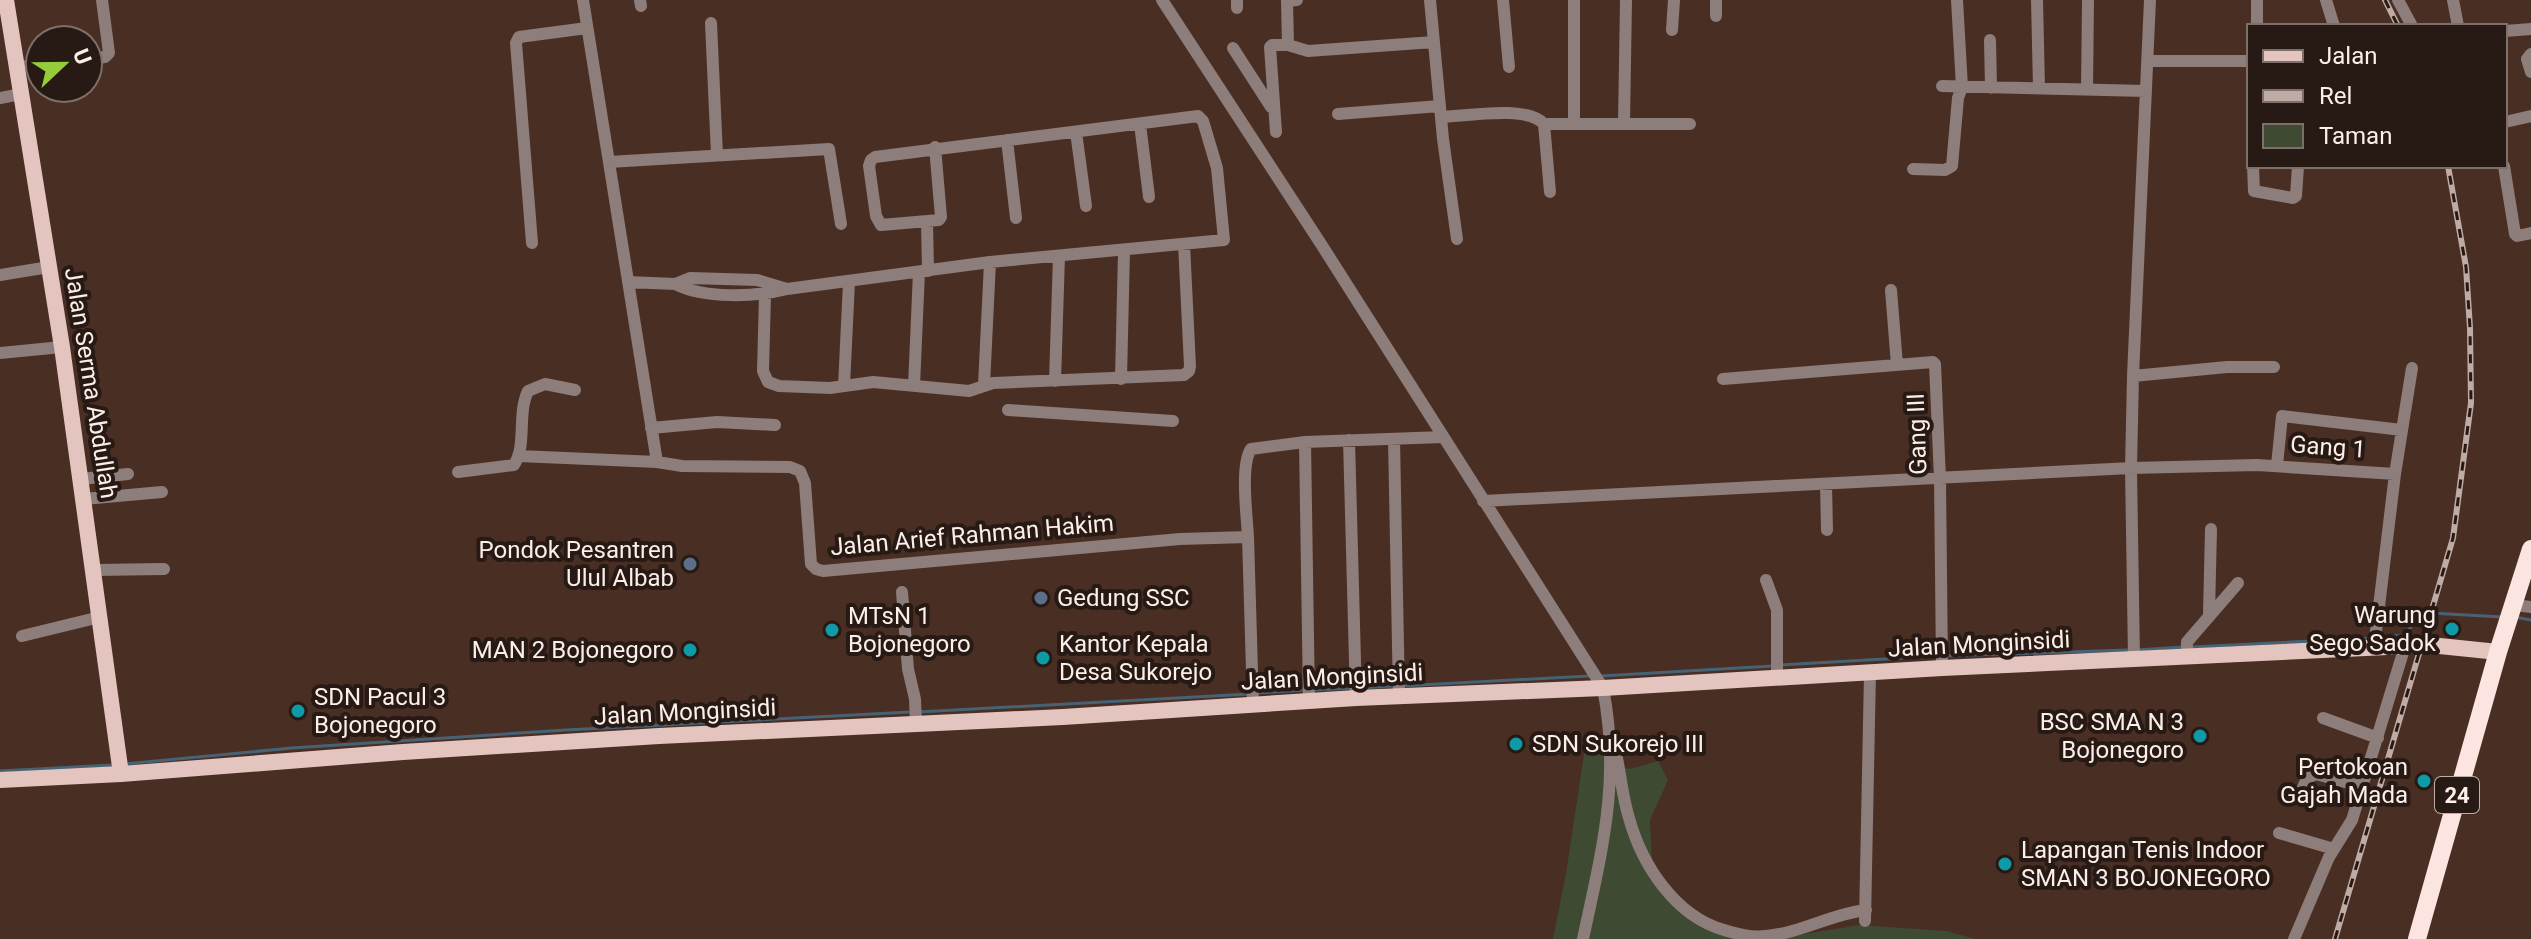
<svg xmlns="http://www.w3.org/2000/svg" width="2531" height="939" font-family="Roboto,sans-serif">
<rect width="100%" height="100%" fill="#492e23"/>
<path fill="#3e4a32" d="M1607 740 1610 765 1630 769 1658 761 1668 780 1650 820 1653 880 1684 913 1701 927 1747 939H1553L1566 873 1586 741Z
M1859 925 1947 931 1975 939H1774Z"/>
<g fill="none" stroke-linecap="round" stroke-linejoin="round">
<path stroke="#466274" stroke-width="3" d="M2515 617 2531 620
M2380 637 2404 635 2420 617 2430 613 2503 617
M2192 647 2372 638
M2136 650 2184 647
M1944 656 2128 650
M1780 665 1937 656
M1601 676 1773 666
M1401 686 1589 676
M1361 688 1393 686
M1313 690 1353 688
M1257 693 1306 690
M918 712 1250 694
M124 764 292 748 566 730 910 712
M0 771 112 765"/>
<path stroke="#8d7d7b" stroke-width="12" d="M583 0 657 462 682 466 790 467 800 471 805 483 811 564 816 569 823 571 1180 539 1248 537 1253 704
M640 0 641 6
M1162 0 1321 244 1603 688C1621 780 1602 850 1583 939
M1237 0V8
M1297 0 1287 1 1288 45 1308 51 1434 42
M1430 0 1443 139 1457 239
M1503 0 1509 67
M1716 0V16
M2037 0 2039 88
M2257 0V26
M2326 0 2334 26
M2398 0 2412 26
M2453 0 2458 26
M711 23 717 155
M1672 30 1674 0
M2505 31 2531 29
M1990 40 1991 88
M1233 48 1271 107
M2531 54 2527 59 2531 72
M88 59 105 57 109 53 102 0
M2148 61H2249
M17 67 40 65
M1942 86 2146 91
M2087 89 2088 0
M0 98 21 94
M1338 114 1440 106
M1441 117C1467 116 1527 105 1544 124H1574V0
M2505 122 2531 116
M1624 123 1626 0
M1140 124 1149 197
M1544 124 1550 192
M1574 124H1690
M1076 132 1086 206
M1276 132 1270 47 1272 45H1288
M1007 140 1016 218
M609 162 829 149 841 224
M2253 166 2254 191 2293 198 2296 196 2298 166
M2504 166 2515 234 2517 236 2531 233
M1913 169 1945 170 1952 166 1958 98 1962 87 1957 0
M927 221 928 271
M532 243 516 43 519 37 587 28
M0 275 49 267
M628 282 675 284 690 278 757 280 787 289
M675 284C704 299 756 297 787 289L990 262 1224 240 1217 168 1203 121 1198 116 875 157 871 160 869 166 876 216 881 225 939 220 941 217 935 147
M1891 290 1897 365
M765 295 763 371 768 382 779 386 830 388 873 382 969 391 993 383 1184 375 1189 371 1190 366 1184 244
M0 353 62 347
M2133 376 2227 367H2274
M1121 379 1124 251
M1723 379 1933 362 1935 364 1940 479 1942 668
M1055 381 1059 256
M984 385 990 262
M844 386 849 282
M914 386 919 272
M1008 410 1173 421
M651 428 717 422 775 425
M1394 439 1399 697
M1349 440 1356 698
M1305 442 1309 701
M519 456 657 462
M2277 465 2282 416 2402 430
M458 472 514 465C527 445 517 414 528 391L545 384 575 390
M81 479 128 474
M1826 484 1827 530
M84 499 162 492
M1483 501 2131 468 2257 465 2395 474
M1248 537C1247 516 1240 465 1251 449L1305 442 1443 437
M94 570 164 569
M1766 580 1777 610V677
M902 592 908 669 915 699 916 724
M2513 605 2531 607
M2209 614 2211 529
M22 636 100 617
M2374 648 2395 474 2412 368
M2187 656V642L2238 583
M2134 659 2131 468 2133 376 2150 0
M2323 718 2378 738
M1617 758C1621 778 1623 799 1629 818 1642 865 1675 916 1724 930 1738 934 1751 938 1766 936 1801 933 1831 914 1866 910
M2299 797 2307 778 2316 774 2363 787
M2279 833 2334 849
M1865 921 1870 673
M2294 939 2329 857 2352 820 2405 646"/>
<path stroke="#e4c4bf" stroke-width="16" d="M6 0 62 347 121 774
M0 780 121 774 403 752 659 736 1063 717 1356 698 1603 688 1942 668 2430 645 2498 652"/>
<path stroke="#fce4e1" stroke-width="18" d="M2417 939 2498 652 2531 549"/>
<defs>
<path id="rail" d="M2385 0 2398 26
M2335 939 2453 538 2471 403 2470 328 2466 267 2448 166"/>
</defs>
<use href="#rail" stroke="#bfaba4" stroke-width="6"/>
<use href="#rail" stroke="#271a15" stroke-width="3" stroke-dasharray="9" stroke-linecap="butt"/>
</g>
<g fill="#5c6f8a" stroke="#271a15" stroke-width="3">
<circle cx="690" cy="564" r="8"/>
<circle cx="1041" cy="598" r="8"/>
</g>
<g fill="#0f9aa8" stroke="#271a15" stroke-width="3">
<circle cx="2452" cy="629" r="8"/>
<circle cx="832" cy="630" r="8"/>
<circle cx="690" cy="650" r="8"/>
<circle cx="1043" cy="658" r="8"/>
<circle cx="298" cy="711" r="8"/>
<circle cx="2200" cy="736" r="8"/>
<circle cx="1516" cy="744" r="8"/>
<circle cx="2424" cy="781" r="8"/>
<circle cx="2005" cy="864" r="8"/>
</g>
<g text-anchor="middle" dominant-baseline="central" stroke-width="8" stroke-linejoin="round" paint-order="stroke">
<rect fill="#271a15" stroke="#bdaea9" stroke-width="2" x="2435" y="777" width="44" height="36" rx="6"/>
<g font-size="22" font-weight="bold" fill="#fdeee8">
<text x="2457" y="795">24</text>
</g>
<g font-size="24" fill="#fdeee8" stroke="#271a15">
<text transform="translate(91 383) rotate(81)">Jalan Serma Abdullah</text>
<text transform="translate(1917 434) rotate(-92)">Gang III</text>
<text transform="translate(2328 447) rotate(4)">Gang 1</text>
<text transform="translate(972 535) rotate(-5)">Jalan Arief Rahman Hakim</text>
<text transform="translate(1979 644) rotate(-3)">Jalan Monginsidi</text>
<text transform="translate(1332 677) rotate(-3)">Jalan Monginsidi</text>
<text transform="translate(685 712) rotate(-3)">Jalan Monginsidi</text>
</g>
<g font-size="24" fill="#fdeee8" stroke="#271a15" text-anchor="start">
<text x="674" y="550" text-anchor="end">Pondok Pesantren<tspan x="674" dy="28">Ulul Albab</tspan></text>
<text x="1057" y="598">Gedung SSC</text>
<text x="2436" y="615" text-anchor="end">Warung<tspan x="2436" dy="28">Sego Sadok</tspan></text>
<text x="848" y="616">MTsN 1<tspan x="848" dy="28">Bojonegoro</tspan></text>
<text x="1059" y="644">Kantor Kepala<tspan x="1059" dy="28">Desa Sukorejo</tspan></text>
<text x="674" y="650" text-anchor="end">MAN 2 Bojonegoro</text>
<text x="314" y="697">SDN Pacul 3<tspan x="314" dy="28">Bojonegoro</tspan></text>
<text x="2184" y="722" text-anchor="end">BSC SMA N 3<tspan x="2184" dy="28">Bojonegoro</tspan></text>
<text x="1532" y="744">SDN Sukorejo III</text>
<text x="2408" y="767" text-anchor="end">Pertokoan<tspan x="2408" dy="28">Gajah Mada</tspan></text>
<text x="2021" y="850">Lapangan Tenis Indoor<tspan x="2021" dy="28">SMAN 3 BOJONEGORO</tspan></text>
</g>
</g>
<rect x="2247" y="24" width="260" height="144" fill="#271a15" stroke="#7d6f69" stroke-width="2"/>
<rect x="2263" y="50" width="40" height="12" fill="#e4c4bf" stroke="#7d6f69" stroke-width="2"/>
<text x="2319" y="64" font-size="24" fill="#fdeee8">Jalan</text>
<rect x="2263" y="90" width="40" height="12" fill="#bfaba4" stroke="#7d6f69" stroke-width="2"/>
<text x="2319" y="104" font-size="24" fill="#fdeee8">Rel</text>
<rect x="2263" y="124" width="40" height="24" fill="#3e4a32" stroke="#7d6f69" stroke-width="2"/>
<text x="2319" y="144" font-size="24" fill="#fdeee8">Taman</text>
<g transform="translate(64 64) rotate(68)"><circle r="38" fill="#271a15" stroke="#7d6f69" stroke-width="2"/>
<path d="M0-6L14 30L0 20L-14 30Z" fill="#95cc3b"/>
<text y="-12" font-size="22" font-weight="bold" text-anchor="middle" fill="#fdeee8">U</text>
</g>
</svg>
